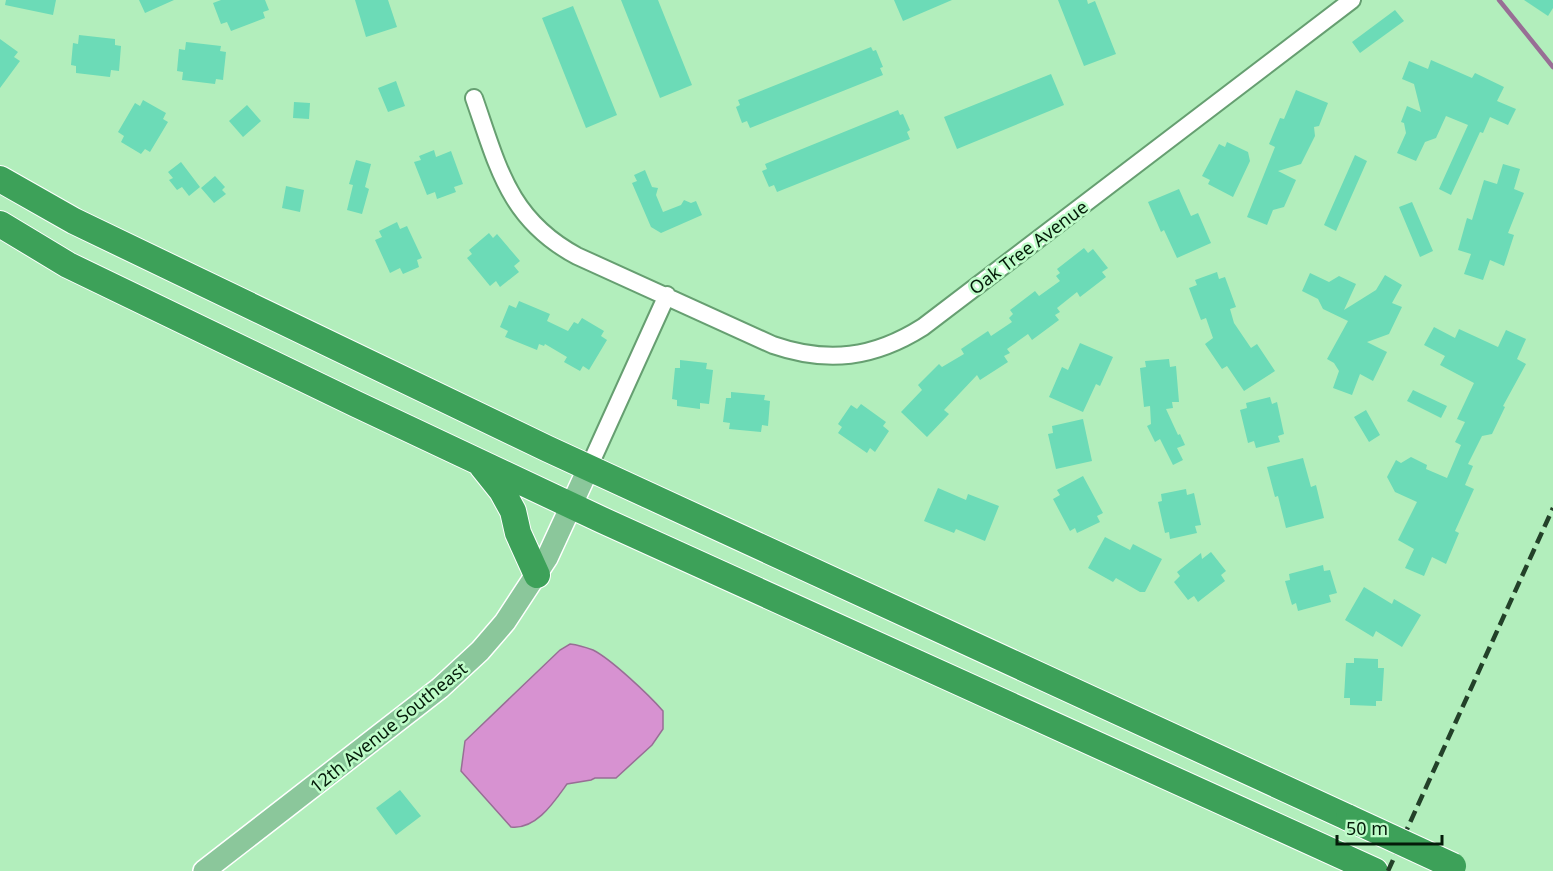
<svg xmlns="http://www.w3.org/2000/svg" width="1553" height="871" font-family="'Noto Sans',sans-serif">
<rect width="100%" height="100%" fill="#b2eebc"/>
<path fill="#d792d1" stroke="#986e95" stroke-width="1.5" d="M570 644C578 645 585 647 593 650 611 659 649 695 663 711V729L652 745 616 778H595L591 780 567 784C554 802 536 830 511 827L461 771 465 741 560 650Z"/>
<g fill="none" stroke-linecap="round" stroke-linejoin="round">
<path stroke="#986e95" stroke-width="4.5" d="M1499 0 1553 67"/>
</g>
<path fill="#6cdbb7" d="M6 0H56L53 15 5 5Z
M139 0H174L145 13Z
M221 0H265L269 10 263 12 265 18 231 31 227 22 221 24 213 3Z
M355 0H388L397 27 366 37Z
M621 0H658L692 85 660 98Z
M894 0H952L903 21Z
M1058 0H1087L1088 4 1095 1 1116 54 1084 66Z
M1524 0H1553V8L1548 16Z
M573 6 617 115 586 128 542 18Z
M1395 10 1404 21 1360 53 1352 42Z
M79 35 115 39V45L121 46 119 71 111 70 110 77 76 73V66L71 65 73 43 78 44Z
M0 39 18 52 14 57 20 61 0 88Z
M186 42 221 46 220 51 226 52 223 80 216 79 215 84 182 80 183 72 177 71 179 49 185 50Z
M871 47 873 51 876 50 883 67 880 68 883 75 750 128 747 121 742 123 736 107 740 105 738 100Z
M1431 60 1472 78 1475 73 1504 87 1497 101 1516 109 1508 125 1490 117 1483 133 1480 132 1451 195 1439 189 1468 125 1446 116 1436 138 1425 142 1416 161 1397 153 1406 133 1404 123 1401 122 1407 106 1421 112 1414 84 1402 79 1409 61 1428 69Z
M1051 74 1064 105 957 149 944 117Z
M396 81 405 106 388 112 378 88Z
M1296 90 1328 103 1319 126 1314 127 1315 136 1301 164 1278 171 1296 180 1284 207 1273 210 1267 225 1247 217 1275 147 1269 144 1280 118 1284 119Z
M143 100 166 113 163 119 168 122 150 152 145 149 141 154 121 142 124 136 118 132 135 103 140 106Z
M294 102 310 103 309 119 293 118Z
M247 105 261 121 243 137 229 121Z
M898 110 900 115 903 114 910 130 907 132 910 139 777 192 774 185 769 187 762 171 767 169 765 164Z
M1227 142 1248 152 1250 161 1233 197 1208 184 1210 180 1202 176 1219 144 1225 147Z
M434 150 436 157 451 151 463 184 454 187 456 192 437 199 435 192 427 195 414 162 421 160 419 156Z
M1355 155 1367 161 1336 231 1324 225Z
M356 160 371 164 365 187 369 189 362 214 347 210 353 185 349 184Z
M181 162 200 187 189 196 182 187 177 190 169 180 173 178 168 172Z
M1503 164 1520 169 1514 189 1524 193 1508 233 1514 235 1504 266 1490 260 1483 280 1464 274 1471 254 1458 250 1467 218 1472 220 1484 180 1497 184Z
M645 170 652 187 658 188 656 195 663 212 681 205 684 200 691 203 696 201 702 215 661 233 651 227 632 183 637 181 634 175Z
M215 176 225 187 222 190 226 194 214 203 201 188Z
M286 186 304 190 300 212 282 208Z
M1179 189 1191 216 1198 213 1211 243 1177 258 1164 230 1161 232 1148 202Z
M1412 202 1433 251 1420 257 1399 207Z
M397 222 400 229 407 226 422 258 417 260 419 267 403 274 400 268 390 273 375 240 382 237 379 231Z
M489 233 493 238 497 234 520 261 514 266 519 272 500 287 496 281 490 286 467 258 472 254 469 250Z
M1084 248 1088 253 1093 249 1108 268 1102 272 1106 277 1080 297 1077 292 1057 308 1060 312 1055 315 1059 320 1032 340 1028 334 1007 349 1010 353 1004 356 1008 362 980 380 977 375 944 410 949 414 927 437 901 412 922 390 918 385 939 364 942 367 964 354 961 349 988 331 991 336 1012 322 1009 318 1013 314 1010 310 1035 291 1039 296 1060 281 1056 276 1060 273 1057 269Z
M1217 272 1219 279 1225 277 1236 307 1230 309 1234 323 1251 348 1257 344 1275 371 1244 391 1227 366 1222 369 1205 344 1213 338 1206 318 1201 320 1189 288 1197 285 1195 280Z
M1310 273 1329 282 1339 276 1356 284 1344 310 1376 290 1385 275 1402 285 1392 303 1402 307 1389 334 1367 342 1387 352 1373 381 1360 374 1352 395 1333 388 1339 371 1334 363 1327 359 1348 321 1323 309 1318 299 1302 291Z
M519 301 550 314 547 321 568 331 574 322 578 324 582 318 604 331 601 336 607 340 589 370 583 366 580 371 564 362 567 357 545 344 544 346 539 344 537 350 505 337 508 331 500 327 509 305 516 308Z
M1434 327 1455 338 1459 329 1498 347 1506 330 1526 339 1517 359 1526 364 1503 406 1505 407 1492 434 1482 436 1468 464 1473 466 1465 485 1474 489 1455 531 1459 533 1446 564 1432 557 1424 576 1405 568 1414 549 1398 540 1417 502 1395 492 1387 477 1396 460 1401 463 1411 457 1427 465 1426 469 1447 478 1461 445 1455 442 1465 422 1457 419 1474 383 1440 365 1445 356 1424 345Z
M1080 343 1113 357 1100 386 1096 384 1083 412 1049 397 1062 367 1068 370Z
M1169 359 1170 367 1176 366 1179 402H1172L1173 408 1166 409 1178 435 1180 434 1185 445 1177 448 1183 460 1173 465 1160 439 1155 442 1147 426 1151 424 1150 406 1144 407 1140 368 1146 367 1145 361Z
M680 360 707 363 706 369 713 370 709 404 700 403V409L677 406V400L672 399 675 368H680Z
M1413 390 1447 406 1441 418 1407 401Z
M731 392 765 395 764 400 770 401 768 426 762 425 761 432 729 429 730 423 723 422 726 398H731Z
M1270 397 1272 404 1277 402 1284 434 1278 436 1280 442 1256 448 1254 441 1248 443 1240 410 1247 408 1246 403Z
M861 404 886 422 883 426 889 431 875 452 870 448 867 453 838 433 842 427 838 424 851 405 857 409Z
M1366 410 1380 435 1369 442 1354 417Z
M1083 419 1092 461 1056 469 1048 434 1053 433 1052 426Z
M1303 458 1311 487 1316 485 1324 518 1286 528 1278 496 1275 497 1267 467Z
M1083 476 1103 513 1097 516 1100 522 1077 533 1075 528 1070 531 1053 499 1060 495 1057 490Z
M938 488 966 500 968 494 999 506 985 541 956 529 954 533 924 521Z
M1186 489 1187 495 1194 493 1201 525 1195 526 1197 533 1170 539 1169 532 1165 533 1158 502 1162 501 1161 494Z
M1105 537 1130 550 1133 544 1162 559 1145 592H1140L1116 578 1113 582 1088 568Z
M1211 552 1226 571 1221 575 1225 581 1198 602 1194 596 1188 600 1174 582 1180 576 1177 572 1201 553 1202 559Z
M1323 565 1324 571 1330 570 1337 593 1329 595 1331 602 1298 611 1296 603 1292 605 1285 581 1290 580 1289 574Z
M1364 587 1392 604 1394 599 1421 615 1402 647 1376 631 1373 637 1345 620Z
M1354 658 1378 659V668H1384L1382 701H1376V706L1350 705V698H1344L1346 663H1354Z
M400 790 421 816 396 835 376 808Z"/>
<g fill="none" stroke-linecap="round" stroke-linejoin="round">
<defs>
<path id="minor" d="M474 98C498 166 508 219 577 256L773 345C828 364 874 358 923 327L1352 0
M589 467 667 295"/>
<path id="major" d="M204 871 440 688 480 651 505 622 547 558 589 467"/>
<path id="highway" d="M0 179 74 221 548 449 1349 818
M0 224 68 265 356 404 602 520 1375 871
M482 466 502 491 513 511 518 533 537 575"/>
</defs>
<use href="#minor" stroke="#669f71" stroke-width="20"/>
<use href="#major" stroke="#fff" stroke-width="24"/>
<use href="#highway" stroke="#fff" stroke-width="28"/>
<use href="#minor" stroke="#fff" stroke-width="16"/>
<use href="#major" stroke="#8bc79b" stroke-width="21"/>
<use href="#highway" stroke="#3da159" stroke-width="26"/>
<path stroke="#234129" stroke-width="4.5" stroke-dasharray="12 6" stroke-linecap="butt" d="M1388 871 1553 508"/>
<defs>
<path id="highway-bridge" d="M1349 818 1453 866"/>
</defs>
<use href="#highway-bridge" stroke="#fff" stroke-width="28" stroke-linecap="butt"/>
<use href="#highway-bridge" stroke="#3da159" stroke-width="26"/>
</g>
<g text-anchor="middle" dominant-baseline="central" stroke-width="5" stroke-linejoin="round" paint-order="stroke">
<g font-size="18" fill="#041b09" stroke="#bffcc9">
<text transform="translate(1028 247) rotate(-37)">Oak Tree Avenue</text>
<text transform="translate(388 727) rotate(-39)">12th Avenue Southeast</text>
</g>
</g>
<path d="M1337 835v9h105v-9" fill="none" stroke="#041b09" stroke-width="3"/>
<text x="1346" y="835" font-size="18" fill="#041b09" stroke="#bffcc9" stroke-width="4.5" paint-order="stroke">50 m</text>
</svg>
